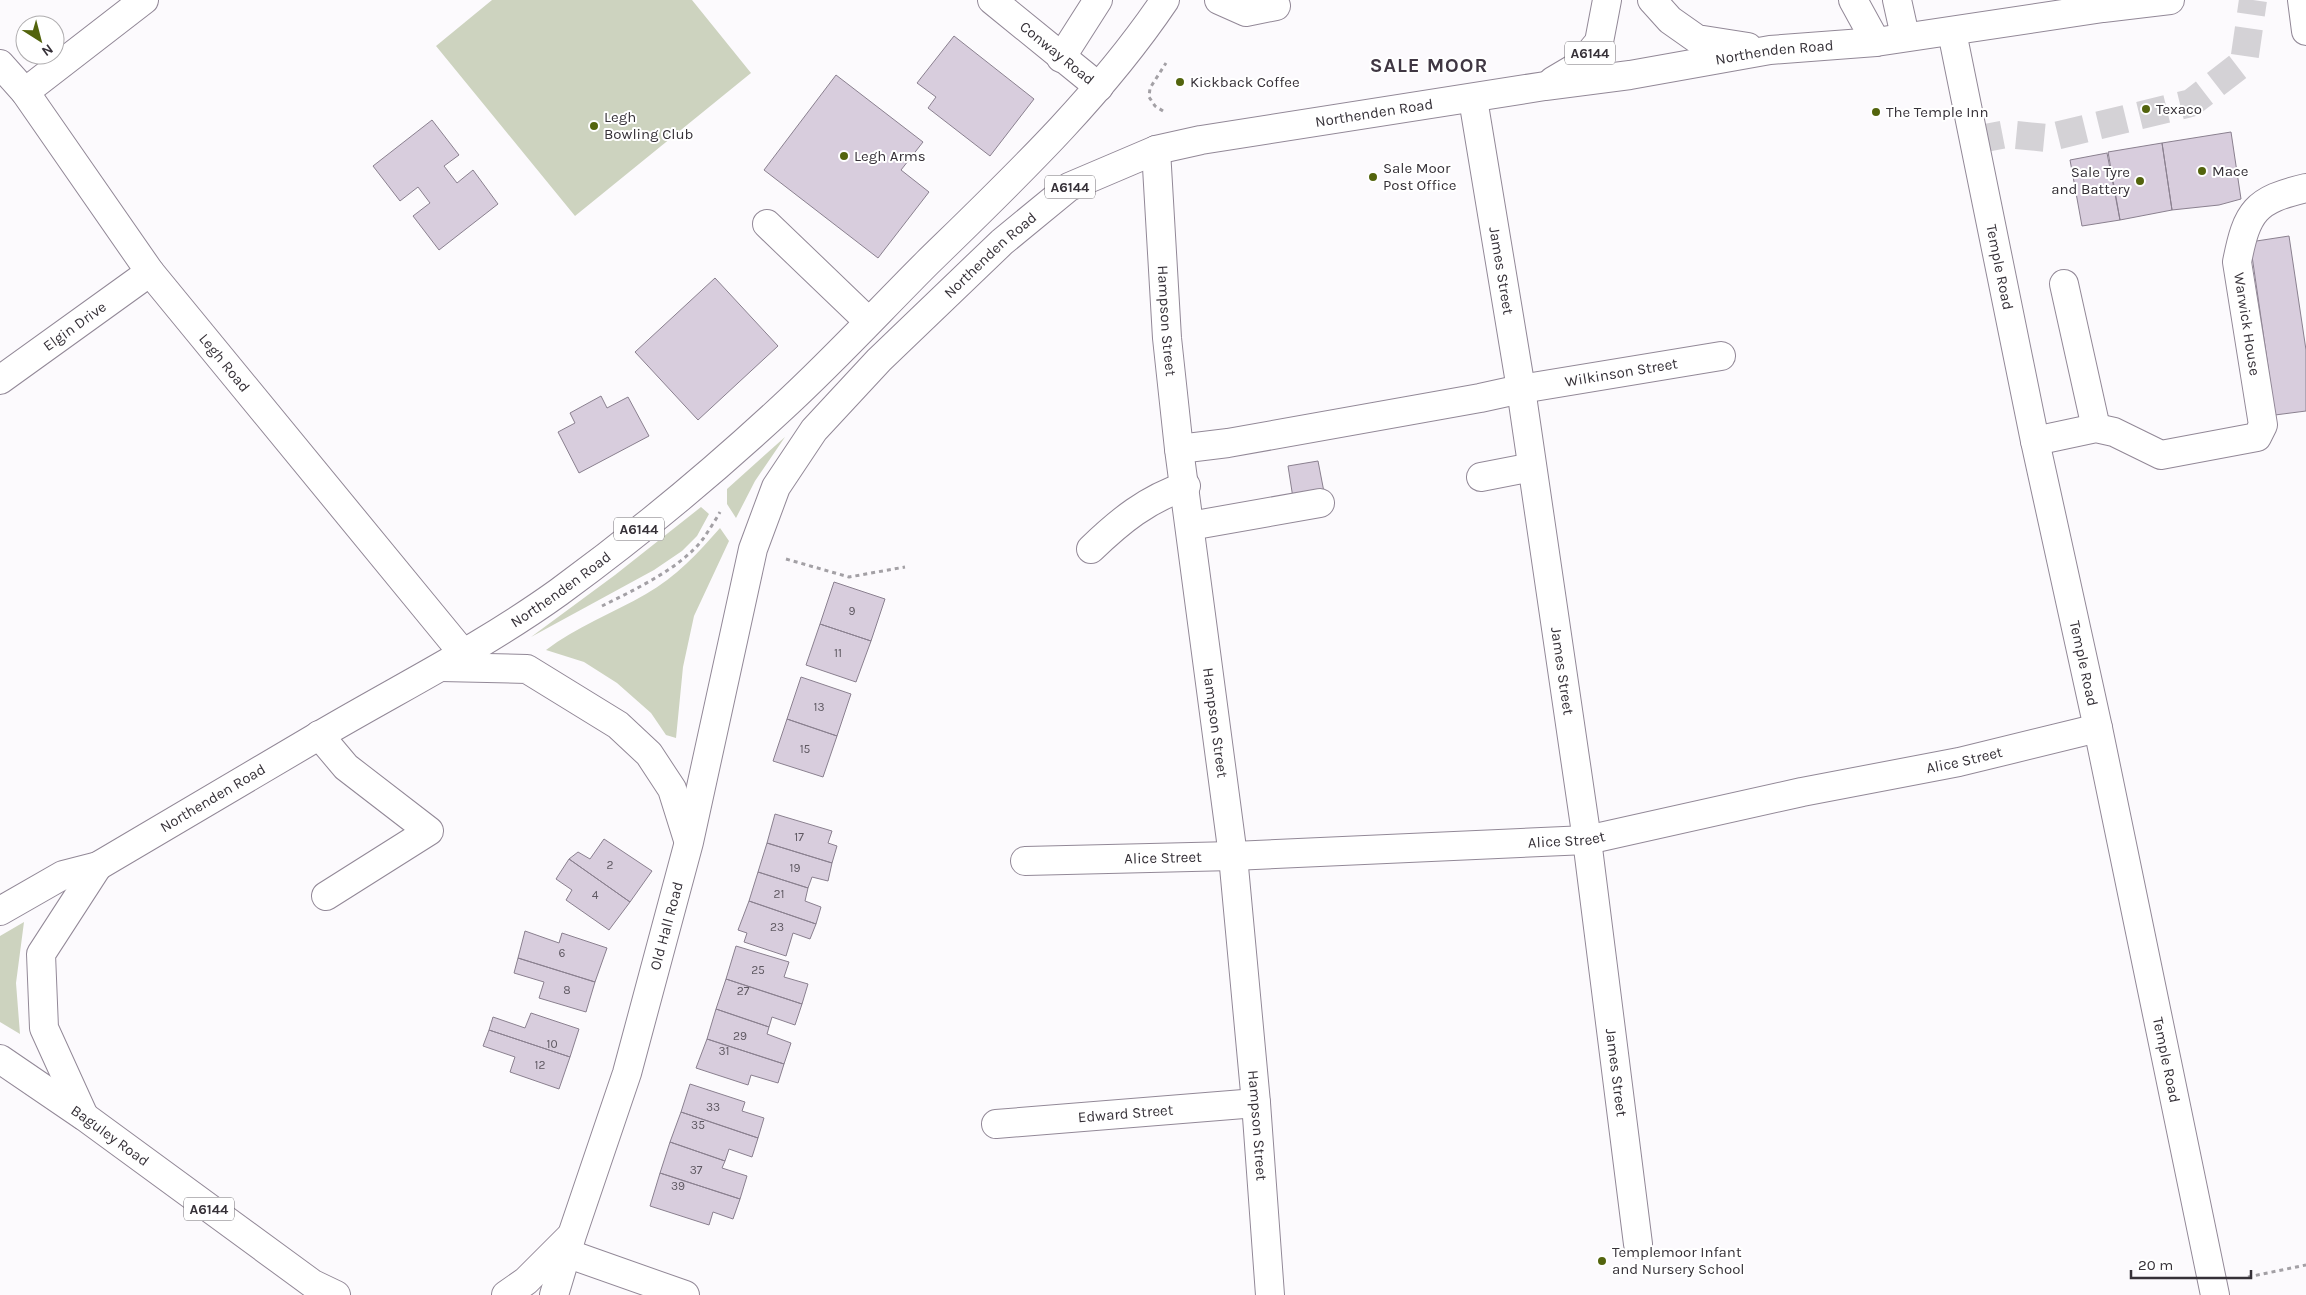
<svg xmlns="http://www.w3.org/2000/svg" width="2306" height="1295" font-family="Karla,sans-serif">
<rect width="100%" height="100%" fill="#fcfafd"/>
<path fill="#cdd3bf" d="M492 0H692L751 73 575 216 436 46Z
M785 437 755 481 736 518 727 504V489Z
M701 507 709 514 697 536 682 551 654 570 531 637 615 575Z
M720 528 729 541 694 616 683 667 676 738 666 735 651 713 617 683 584 662 546 650C576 627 613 613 646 594 676 577 698 553 720 528Z
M24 922 16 983 20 1034 0 1022V936Z"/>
<path fill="#d8cddd" stroke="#8a808f" d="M954 36 1034 99 990 156 928 108 936 97 917 83Z
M836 75 923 142 901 170 929 192 878 258 764 170Z
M432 120 459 155 444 166 457 183 473 170 498 204 439 250 413 216 430 203 418 187 400 201 373 166Z
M2231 132 2241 199 2219 205 2172 210 2162 143Z
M2162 143 2172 210 2120 220 2108 152Z
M2107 153 2120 220 2082 226 2070 160Z
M2289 236 2306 350V411L2275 415 2250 242Z
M715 278 778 346 698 420 635 352Z
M601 396 607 408 628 397 649 436 579 473 558 432 575 423 570 413Z
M1318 461 1324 492 1293 498 1288 466Z
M834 582 885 599 871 641 820 624Z
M820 624 871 641 856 682 806 665Z
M801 677 851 694 837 736 787 719Z
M787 719 837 736 823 777 773 761Z
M775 814 832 831 828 843 837 846 832 863 767 843Z
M604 839 652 871 630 902 569 859 578 852 590 859Z
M767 843 832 863 828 881 812 877 808 888 758 872Z
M569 859 630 902 609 930 566 900 572 890 556 879Z
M758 872 808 888 805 901 821 907 816 924 749 901Z
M749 901 816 924 810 939 793 933 786 956 744 942 747 933 738 930Z
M525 931 559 943 562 933 607 948 595 982 518 958Z
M736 946 789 962 784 977 808 984 802 1004 726 979Z
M518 958 595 982 586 1012 539 998 544 982 514 973Z
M726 979 802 1004 795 1025 772 1017 769 1027 716 1009Z
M716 1009 769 1027 767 1034 791 1043 784 1064 707 1039Z
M531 1013 579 1029 570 1057 489 1030 493 1017 525 1028Z
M489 1030 570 1057 559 1089 510 1072 515 1057 483 1046Z
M707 1039 784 1064 778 1083 751 1075 748 1085 696 1068Z
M690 1084 745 1102 742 1111 764 1118 758 1138 681 1112Z
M681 1112 758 1138 752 1157 729 1149 725 1161 670 1142Z
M670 1142 725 1161 722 1168 747 1176 740 1199 660 1173Z
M660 1173 740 1199 733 1219 713 1212 709 1225 650 1206Z"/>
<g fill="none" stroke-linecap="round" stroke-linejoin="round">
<path stroke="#d4d2d6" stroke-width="28" stroke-dasharray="28 14" stroke-linecap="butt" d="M1975 140 2006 134 2047 138 2191 103 2244 62 2253 0"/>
<defs>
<g id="minor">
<path id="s1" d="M992 0 1099 87"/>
<path d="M1219 0 1246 12 1276 6"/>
<path d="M1853 0 1876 42"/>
<path d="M1897 0 1905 36"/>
<path d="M2302 0 2306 31"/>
<path id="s2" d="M1952 32 2035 441 2098 728 2215 1295"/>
<path d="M1061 58 1098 0"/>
<path id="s3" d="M0 64 25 92 150 272 462 652"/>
<path d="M25 92 144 0"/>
<path id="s4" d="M1473 99 1521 389 1587 840 1638 1244"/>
<path id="s5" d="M1156 150 1167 338 1179 449 1233 856 1256 1103 1270 1295"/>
<path d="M767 224 868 321"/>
<path d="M2064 284 2096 428"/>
<path id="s6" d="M0 380 150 272"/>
<path d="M2035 441 2096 428 2114 432 2161 455 2257 437 2263 425 2237 262C2247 211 2255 200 2306 188"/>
<path id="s7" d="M1179 449 1228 443 1480 398 1521 389 1721 356"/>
<path d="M1481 477 1532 467"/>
<path d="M1190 526 1320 503"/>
<path d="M1091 549C1120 521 1147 499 1186 486"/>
<path d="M319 735 346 767 429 831 326 896"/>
<path id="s8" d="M1025 861 1233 856 1587 840 1802 792 1959 762 2098 728"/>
<path id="s9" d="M996 1124 1256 1103"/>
<path d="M566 1253 685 1295"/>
</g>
<g id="major">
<path d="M1652 0 1670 20 1697 39 1748 47"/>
<path d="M1553 81 1580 65 1599 42 1607 0"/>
<path d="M441 667 527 669 618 725 649 754 672 789 688 840"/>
<path id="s10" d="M0 911 63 875 98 866C172 822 246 778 320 735 400 688 484 646 559 592 637 535 713 472 784 406 834 360 880 310 927 263 1011 181 1099 98 1165 0"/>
<path id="s11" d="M0 1059 85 1117 313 1284 336 1295"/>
<path d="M84 1116 44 1028 41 954 98 866"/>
<path d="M506 1295 526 1281 569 1238"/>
<path id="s12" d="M554 1295 572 1235 627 1073 689 842 753 549 776 487 814 430 879 360 1002 242 1069 187 1156 150 1201 140 1545 86 1630 75 1770 50 1876 42 2103 8 2170 0"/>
</g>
</defs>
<use href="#minor" stroke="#928897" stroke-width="30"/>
<use href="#major" stroke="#928897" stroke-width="30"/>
<path stroke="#a3a0a5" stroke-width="3" stroke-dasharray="4 4" stroke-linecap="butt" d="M1163 111 1155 106 1149 97 1150 88 1166 63
M786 559 849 577 905 567
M602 606C634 590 681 568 703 539 709 530 715 521 720 512
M2248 1277 2306 1265"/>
<use href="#minor" stroke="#fff" stroke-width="28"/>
<use href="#major" stroke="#fff" stroke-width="28"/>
</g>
<g fill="#53640d" stroke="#fff" stroke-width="2">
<circle cx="1180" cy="82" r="5"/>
<circle cx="2146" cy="109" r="5"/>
<circle cx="1876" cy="112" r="5"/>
<circle cx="594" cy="126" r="5"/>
<circle cx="844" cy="156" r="5"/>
<circle cx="2202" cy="171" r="5"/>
<circle cx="1373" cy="177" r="5"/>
<circle cx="2140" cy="181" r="5"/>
<circle cx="1602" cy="1261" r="5"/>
</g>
<g text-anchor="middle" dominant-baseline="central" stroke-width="4" stroke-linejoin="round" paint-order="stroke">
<g font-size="12" fill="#5e5861">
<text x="852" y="611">9</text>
<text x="838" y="653">11</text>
<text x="819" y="707">13</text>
<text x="805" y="749">15</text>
<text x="799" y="837">17</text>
<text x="610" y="865">2</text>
<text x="795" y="868">19</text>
<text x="779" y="894">21</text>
<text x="595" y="895">4</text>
<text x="777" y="927">23</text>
<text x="562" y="953">6</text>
<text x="758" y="970">25</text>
<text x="567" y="990">8</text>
<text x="743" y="991">27</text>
<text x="740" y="1036">29</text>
<text x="552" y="1044">10</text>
<text x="724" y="1051">31</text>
<text x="540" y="1065">12</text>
<text x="713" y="1107">33</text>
<text x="698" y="1125">35</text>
<text x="696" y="1170">37</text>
<text x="678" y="1186">39</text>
</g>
<g fill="#fff" stroke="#726f74" stroke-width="1">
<rect x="1565" y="41.5" width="50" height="23" rx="4"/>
<rect x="1045" y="175.5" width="50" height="23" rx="4"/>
<rect x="614" y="517.5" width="50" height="23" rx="4"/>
<rect x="184" y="1197.5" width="50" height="23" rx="4"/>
</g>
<g font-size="14" font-weight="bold" fill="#363138">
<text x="1590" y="53">A6144</text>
<text x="1070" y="187">A6144</text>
<text x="639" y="529">A6144</text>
<text x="209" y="1209">A6144</text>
</g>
<g font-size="15" fill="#363138" stroke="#fff">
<text stroke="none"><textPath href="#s1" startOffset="84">Conway Road</textPath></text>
<text stroke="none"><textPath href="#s12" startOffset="1981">Northenden Road</textPath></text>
<text stroke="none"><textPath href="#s12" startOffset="1576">Northenden Road</textPath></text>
<text stroke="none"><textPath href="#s12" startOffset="1156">Northenden Road</textPath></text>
<text stroke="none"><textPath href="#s2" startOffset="240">Temple Road</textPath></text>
<text stroke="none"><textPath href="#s4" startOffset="174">James Street</textPath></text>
<text stroke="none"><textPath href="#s5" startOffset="171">Hampson Street</textPath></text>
<text transform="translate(2247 324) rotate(81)">Warwick House</text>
<text stroke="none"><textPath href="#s6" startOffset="92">Elgin Drive</textPath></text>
<text stroke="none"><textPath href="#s3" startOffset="374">Legh Road</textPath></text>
<text stroke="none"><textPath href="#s7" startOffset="449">Wilkinson Street</textPath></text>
<text stroke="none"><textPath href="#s10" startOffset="648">Northenden Road</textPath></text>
<text stroke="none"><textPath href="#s2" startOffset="645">Temple Road</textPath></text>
<text stroke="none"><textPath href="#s4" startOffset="579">James Street</textPath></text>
<text stroke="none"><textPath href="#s5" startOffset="576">Hampson Street</textPath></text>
<text stroke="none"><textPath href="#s8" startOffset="948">Alice Street</textPath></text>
<text stroke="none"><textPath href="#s10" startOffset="242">Northenden Road</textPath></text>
<text stroke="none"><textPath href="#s8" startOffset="542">Alice Street</textPath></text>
<text stroke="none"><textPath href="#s8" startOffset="138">Alice Street</textPath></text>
<text stroke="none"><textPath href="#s12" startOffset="386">Old Hall Road</textPath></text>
<text stroke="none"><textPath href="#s2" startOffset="1050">Temple Road</textPath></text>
<text stroke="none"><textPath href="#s4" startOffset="984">James Street</textPath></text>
<text stroke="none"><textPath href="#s9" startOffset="130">Edward Street</textPath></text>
<text stroke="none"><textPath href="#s5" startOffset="981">Hampson Street</textPath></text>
<text stroke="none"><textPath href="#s11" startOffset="134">Baguley Road</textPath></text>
</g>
<g font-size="15" fill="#363138" stroke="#fff" text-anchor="start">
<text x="1190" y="82">Kickback Coffee</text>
<text x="2156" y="109">Texaco</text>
<text x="1886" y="112">The Temple Inn</text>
<text x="604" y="117">Legh<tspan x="604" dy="17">Bowling Club</tspan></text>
<text x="854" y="156">Legh Arms</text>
<text x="1383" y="168">Sale Moor<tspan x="1383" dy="17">Post Office</tspan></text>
<text x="2212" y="171">Mace</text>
<text x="2130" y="172" text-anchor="end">Sale Tyre<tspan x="2130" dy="17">and Battery</tspan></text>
<text x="1612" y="1252">Templemoor Infant<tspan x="1612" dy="17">and Nursery School</tspan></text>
</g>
<g font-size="20" font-weight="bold" letter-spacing="1" fill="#403743" stroke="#fff">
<text x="1429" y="65">SALE MOOR</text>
</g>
</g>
<g transform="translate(40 40) rotate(144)"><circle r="24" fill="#ffffff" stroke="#afadaf"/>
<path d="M0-4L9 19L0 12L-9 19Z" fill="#53640d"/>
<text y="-8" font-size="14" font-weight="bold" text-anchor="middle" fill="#363138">N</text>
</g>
<path d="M2131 1270v8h120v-8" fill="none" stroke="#363138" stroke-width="2.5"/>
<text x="2138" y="1270" font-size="15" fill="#363138" stroke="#ffffff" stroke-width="4" paint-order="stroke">20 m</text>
</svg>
